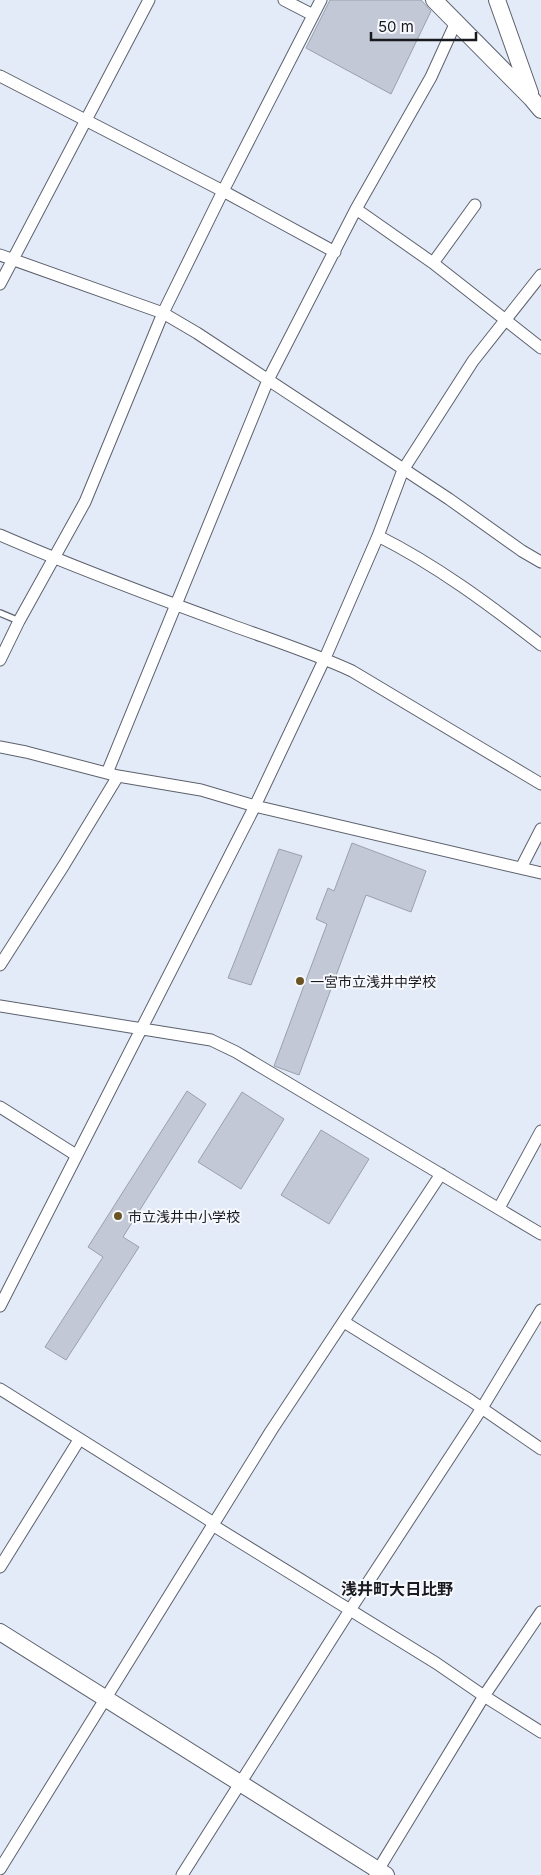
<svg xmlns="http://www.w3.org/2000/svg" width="541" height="1875" font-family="Inter,'Noto Sans JP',sans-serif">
<rect width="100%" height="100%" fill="#e4ebf8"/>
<path fill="#c2c8d5" stroke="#9aa0ac" d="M330 0H421L431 11 391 94 306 48Z
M352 843 426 871 411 912 366 895 299 1075 274 1066 327 924 316 919 328 888 334 891Z
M279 849 302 856 251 985 228 978Z
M187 1091 206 1104 123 1237 139 1247 66 1360 45 1347 103 1257 88 1247Z
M242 1092 284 1119 241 1189 198 1162Z
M321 1130 369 1159 329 1224 281 1195Z"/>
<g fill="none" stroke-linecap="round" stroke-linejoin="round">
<defs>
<path id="lane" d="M0 613 19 621"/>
<path id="street" d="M284 0 313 15
M0 76 223 191 335 252
M356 209 433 263 541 348
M0 255 163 313 197 333 449 499 522 551 541 562
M433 263 475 205
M0 284 149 0
M0 535C76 568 154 597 231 625 272 640 313 653 352 671L541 784
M378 536C436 565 490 605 541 645
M0 660 19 621 85 502 163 313 223 191 321 0
M0 747 26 752 118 776 201 790 255 806 541 873
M107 773 268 380 356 209 431 77 456 22
M521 868 541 829
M0 965 64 865 118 776
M0 1006 211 1040 236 1052 541 1234
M0 1107 76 1155
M499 1208 541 1131
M0 1306 255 806 325 658 378 536 403 470 473 361 541 275
M344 1322 470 1400 541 1449
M0 1389 209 1520 214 1526 436 1663 484 1696 541 1732
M0 1567 79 1440
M0 1869 271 1431 441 1174
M182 1875 350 1610 482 1408 541 1310
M375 1875 484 1696 541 1612"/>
<path id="secondary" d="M434 0 531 98 541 110
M497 0 530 93
M0 1632 386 1875"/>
</defs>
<use href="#lane" stroke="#5c616d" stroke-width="8"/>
<use href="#street" stroke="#5c616d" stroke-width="13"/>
<use href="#secondary" stroke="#5c616d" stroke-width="18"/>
<use href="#lane" stroke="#fff" stroke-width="5.5"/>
<use href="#street" stroke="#fff" stroke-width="11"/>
<use href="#secondary" stroke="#fff" stroke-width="16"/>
</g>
<g fill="#6a5424" stroke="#f5f8fd" stroke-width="2">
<circle cx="300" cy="981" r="5"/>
<circle cx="118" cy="1216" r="5"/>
</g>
<g text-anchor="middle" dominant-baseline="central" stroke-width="4" stroke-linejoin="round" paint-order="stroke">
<g font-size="14" fill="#181a1f" stroke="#f5f8fd" text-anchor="start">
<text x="310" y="981">一宮市立浅井中学校</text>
<text x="128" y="1216">市立浅井中小学校</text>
</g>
<g font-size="16" font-weight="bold" fill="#181a1f" stroke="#f5f8fd">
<text x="397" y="1589">浅井町大日比野</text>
</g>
</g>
<path d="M371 32v8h105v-8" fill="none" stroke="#181a1f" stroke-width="2.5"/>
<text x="378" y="32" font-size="15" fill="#181a1f" stroke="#f5f8fd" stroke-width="4" paint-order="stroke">50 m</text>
</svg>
